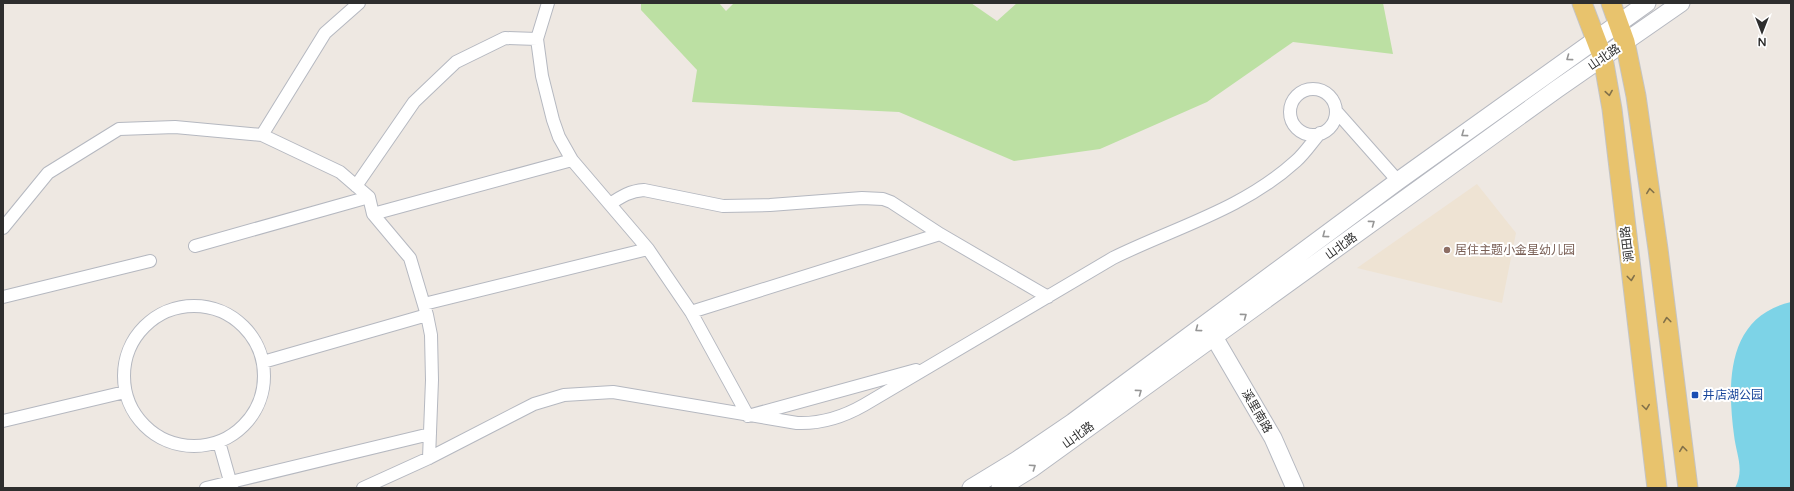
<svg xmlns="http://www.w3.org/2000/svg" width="1794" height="491" font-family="'Varela Round','Noto Sans SC',sans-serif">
<rect width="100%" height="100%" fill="#eee8e2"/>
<path fill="#eee3d3" d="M1477 184 1516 233 1502 303 1357 268Z"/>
<path fill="#bce0a3" d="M641 3H719L726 11 734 3H971L997 21 1017 3H1383L1393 54 1293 42 1207 102 1100 149 1014 161 899 112 692 102 697 70 641 10Z"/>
<path fill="#7dd3e7" d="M1791 302V488H1735C1745 469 1736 454 1734 435 1727 382 1727 317 1791 302Z"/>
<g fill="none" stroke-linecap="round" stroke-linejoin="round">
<defs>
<path id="street" d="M548 3 537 39 542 76 553 120 559 137 572 160 648 249 691 312 748 416 916 370
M1290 112a23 23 0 1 1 46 0a23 23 0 1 1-46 0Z
M1336 111 1398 181
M262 135 325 33 359 3
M356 186 414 102 456 62 505 38 537 39
M610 204C622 196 630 191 644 190L723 206 770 205 862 198 883 199 891 202 940 234 1048 297
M373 214 572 160
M3 228 48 173 119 129 175 127 262 135 340 172 369 197 373 214 410 258 427 315 431 335 432 380 429 458
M195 246 369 197
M3 297 150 261
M424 304 648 249
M124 376a70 70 0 1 1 140 0a70 70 0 1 1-140 0Z
M691 312 940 234
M263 362 427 315
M3 421 125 392
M219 442 232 488
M206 488 430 434
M363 488 429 458 534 404 564 395 613 392 797 423C822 424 843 417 864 405L1113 258C1176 227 1242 210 1296 161 1305 153 1312 142 1320 133"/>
<path id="secondary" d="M1214 337 1273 438 1295 488
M971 488 1017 460 1073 422 1398 181 1647 3
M1000 488 1031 469 1557 89 1681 3"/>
<path id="primary" d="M1582 3 1603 58 1612 109 1657 488
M1611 3 1625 42 1636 96 1658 249 1688 488"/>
</defs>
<use href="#street" stroke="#b5b8c0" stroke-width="14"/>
<use href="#secondary" stroke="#b5b8c0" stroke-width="19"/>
<use href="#primary" stroke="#c4c4c4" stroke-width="21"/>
<use href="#street" stroke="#fff" stroke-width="12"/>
<use href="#secondary" stroke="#fff" stroke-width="17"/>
<use href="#primary" stroke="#e8c36d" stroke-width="19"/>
</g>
<defs><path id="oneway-chevron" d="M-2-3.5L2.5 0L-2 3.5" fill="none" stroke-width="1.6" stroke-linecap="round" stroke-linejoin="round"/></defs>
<g stroke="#969696">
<use href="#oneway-chevron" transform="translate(1569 58) rotate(144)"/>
<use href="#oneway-chevron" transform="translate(1464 134) rotate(144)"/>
<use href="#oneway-chevron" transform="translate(1372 223) rotate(-36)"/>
<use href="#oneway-chevron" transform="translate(1325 235) rotate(143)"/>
<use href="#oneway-chevron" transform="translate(1244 316) rotate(-36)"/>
<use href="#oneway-chevron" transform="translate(1198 329) rotate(143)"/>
<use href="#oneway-chevron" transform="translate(1139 392) rotate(-36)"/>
<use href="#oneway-chevron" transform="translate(1033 467) rotate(-34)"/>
</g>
<g stroke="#82714a">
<use href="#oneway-chevron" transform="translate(1609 93) rotate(81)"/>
<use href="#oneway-chevron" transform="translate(1650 191) rotate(-98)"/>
<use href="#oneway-chevron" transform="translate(1631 278) rotate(83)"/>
<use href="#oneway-chevron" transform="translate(1667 320) rotate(-97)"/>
<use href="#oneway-chevron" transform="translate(1646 407) rotate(82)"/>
<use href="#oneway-chevron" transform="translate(1683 449) rotate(-97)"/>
</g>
<circle fill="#8d6e63" stroke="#fff" stroke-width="1.5" cx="1447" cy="250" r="4"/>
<rect fill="#1a4fb4" stroke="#fff" stroke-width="1.5" x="1691" y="391" width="8" height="8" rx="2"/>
<g text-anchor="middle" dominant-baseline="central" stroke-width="4" stroke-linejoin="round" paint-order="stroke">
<g font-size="12" fill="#2e2e2e" stroke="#fff">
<text transform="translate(1604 57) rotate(-34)">山北路</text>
<text transform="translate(1627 244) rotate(-97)">涧田路</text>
<text transform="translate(1341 246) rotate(-36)">山北路</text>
<text transform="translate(1257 411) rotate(60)">溪里南路</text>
<text transform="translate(1078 435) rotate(-36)">山北路</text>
</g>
<g font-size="12" fill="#785e54" stroke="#fff" text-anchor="start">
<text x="1455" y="250">居住主题小金星幼儿园</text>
</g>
<g font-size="12" fill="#164399" stroke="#fff" text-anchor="start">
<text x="1703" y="395">井店湖公园</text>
</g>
</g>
<rect width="1794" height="491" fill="none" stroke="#2e2e2e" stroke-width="8"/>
<g transform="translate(1762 32) rotate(180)" stroke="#ffffff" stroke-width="3" paint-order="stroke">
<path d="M0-3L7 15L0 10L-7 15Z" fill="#2e2e2e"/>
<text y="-6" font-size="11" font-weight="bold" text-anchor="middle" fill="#2e2e2e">N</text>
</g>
</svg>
